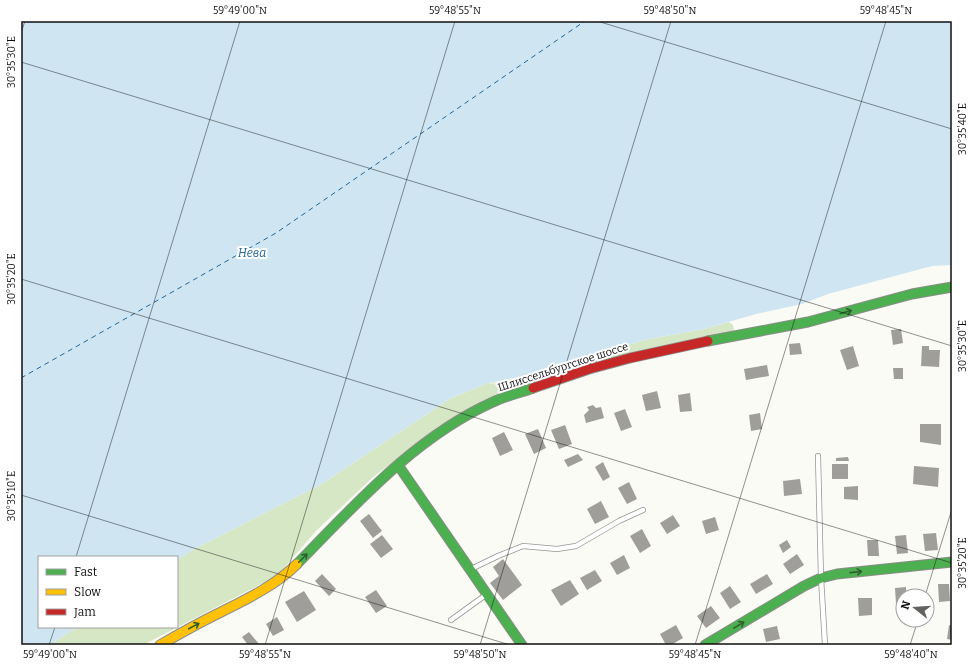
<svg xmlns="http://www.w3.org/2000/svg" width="973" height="666" font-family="Bitter,serif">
<rect width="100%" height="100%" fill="#fbfbf6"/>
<path fill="#e5efd8" d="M544 372 547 378 497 399 499 385 488 383Z"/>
<path fill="#d6e7c6" d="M729 322 733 325 734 331 547 378 544 372 644 340 704 329Z
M488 383 499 385 497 399 439 426 372 478 316 531 277 576 143 645H50L77 627H177V560L194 549 320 485 451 398Z"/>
<path fill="#cfe6f2" d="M21 21H952V265L932 266 828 294 802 304 756 314 704 329 644 340 544 372 488 383 451 398 320 485 194 549 177 560V557H39V627H77L50 645H21Z"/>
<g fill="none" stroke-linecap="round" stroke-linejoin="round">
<path stroke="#226597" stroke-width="1" stroke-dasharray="5 4" stroke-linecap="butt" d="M21 378 276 233 585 21"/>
</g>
<path fill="#9f9e9b" d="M901 329 903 343 893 345 891 330Z
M800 343 802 354 790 355 789 344Z
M853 346 859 366 847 370 840 350Z
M922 346H929V350H940L939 367 921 366Z
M767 365 769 376 746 380 744 369Z
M893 368H903V379H894Z
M657 391 661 408 646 411 642 395Z
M690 393 692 411 680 412 678 395Z
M593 405 596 408 601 407 604 418 586 423 584 415 589 410 587 407Z
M625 409 632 427 621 431 614 413Z
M760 413 762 429 751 431 749 415Z
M920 424H941V445L920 442Z
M565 425 572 444 559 449 551 430Z
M538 429 546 448 534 454 525 434Z
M504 432 513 450 500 456 492 438Z
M578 454 583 460 568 467 564 460Z
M848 457 849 461H836V458Z
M603 462 610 477 603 481 595 467Z
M832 464H848V479H832Z
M914 466 939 468 938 487 913 484Z
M800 479 802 494 784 496 783 481Z
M629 482 637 499 627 504 618 488Z
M858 486V500L844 499V487Z
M601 501 609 517 595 524 587 509Z
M369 514 382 531 373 538 360 521Z
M673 515 680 526 667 534 660 523Z
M715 517 719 530 706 534 702 521Z
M642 529 651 546 640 553 630 536Z
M936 533 938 550 925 551 923 534Z
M382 535 393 549 381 558 370 544Z
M906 535 908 553 897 554 895 536Z
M787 540 791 547 783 553 779 545Z
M867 540H878L879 556H868Z
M797 554 804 565 790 574 783 564Z
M624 555 630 568 617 575 610 563Z
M503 559 522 585 503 600 490 583 499 576 493 567Z
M595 570 602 581 587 590 580 578Z
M322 574 336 589 329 596 315 581Z
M767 574 773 584 756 594 750 584Z
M570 580 579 594 561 606 551 590Z
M938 584H949L950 601 939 602Z
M730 586 741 602 730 609 720 593Z
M906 587V596H903V604H896L895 588Z
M376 590 387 606 376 613 365 597Z
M304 591 316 610 297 622 285 602Z
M858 598H872V615L859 616Z
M711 606 720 618 706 628 697 616Z
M277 617 284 630 273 636 266 624Z
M676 625 683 638 671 645H666L660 634Z
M949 625 952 626V640L947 639Z
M777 626 780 639 766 642 763 629Z
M249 632 259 644 258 645H248L242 637Z"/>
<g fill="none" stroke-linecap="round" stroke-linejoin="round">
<defs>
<path id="lane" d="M818 456 821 578 825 645
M471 569 498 556 523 546 557 549 576 546 619 521 643 510
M451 620 487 594"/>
<path id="fast" d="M708 341 808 322 912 294 952 287
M398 465 522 645
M297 564C356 504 415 437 493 402 505 396 520 393 533 388
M705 645 804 586 821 578 837 574 952 562"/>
<path id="slow" d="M160 645C179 634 197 624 217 614 245 600 275 586 297 564"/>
<path id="jam" d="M533 388 589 369 630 358 708 341"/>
</defs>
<use href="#lane" stroke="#959593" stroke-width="6"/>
<use href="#fast" stroke="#8c8c8a" stroke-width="11"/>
<use href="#slow" stroke="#8c8c8a" stroke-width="11"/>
<use href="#jam" stroke="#8c8c8a" stroke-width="11"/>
<use href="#lane" stroke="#fefefe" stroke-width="4.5"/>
<use href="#fast" stroke="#4caf50" stroke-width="9"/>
<use href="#slow" stroke="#ffc107" stroke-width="9"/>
<use href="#jam" stroke="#c62828" stroke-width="9"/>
</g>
<defs><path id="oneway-shaft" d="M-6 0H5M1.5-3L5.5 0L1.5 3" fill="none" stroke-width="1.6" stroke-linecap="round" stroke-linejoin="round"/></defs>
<g stroke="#2e5f30">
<use href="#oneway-shaft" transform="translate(846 312) rotate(-15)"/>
<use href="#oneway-shaft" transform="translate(303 558) rotate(-45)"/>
<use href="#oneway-shaft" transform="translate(856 572) rotate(-6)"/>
<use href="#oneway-shaft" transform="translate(739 625) rotate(-31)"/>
<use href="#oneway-shaft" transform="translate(194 626) rotate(-28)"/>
</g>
<path fill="none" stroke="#0f0f0f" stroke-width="1" stroke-opacity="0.45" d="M597 21 952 129M21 33 25 21M21 62 952 346M21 279 952 563M21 495 510 645M76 557 240 21M925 596 952 509M49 645 55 627M265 645 455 21M480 645 671 21M695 645 886 21M910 645 918 620"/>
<g text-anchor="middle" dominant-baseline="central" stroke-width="4" stroke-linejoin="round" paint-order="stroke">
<g font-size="11" fill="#0f0f0f" stroke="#fff">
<text transform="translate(563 367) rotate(-18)">Шлиссельбургское шоссе</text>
</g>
<g font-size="12" font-style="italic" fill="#226597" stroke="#fff">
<text x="252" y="253">Нева</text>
</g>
</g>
<rect width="973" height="666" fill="none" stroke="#ffffff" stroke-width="44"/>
<rect x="38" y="556" width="140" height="72" fill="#ffffff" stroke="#9f9f9f"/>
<rect x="46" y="569" width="20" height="6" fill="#4caf50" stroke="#9f9f9f"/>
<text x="74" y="576" font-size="12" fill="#0f0f0f">Fast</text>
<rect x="46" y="589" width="20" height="6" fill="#ffc107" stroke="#9f9f9f"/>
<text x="74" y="596" font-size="12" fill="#0f0f0f">Slow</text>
<rect x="46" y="609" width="20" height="6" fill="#c62828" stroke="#9f9f9f"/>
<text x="74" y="616" font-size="12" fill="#0f0f0f">Jam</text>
<g transform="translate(915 608) rotate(287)"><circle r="19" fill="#ffffff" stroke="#9f9f9f"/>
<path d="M0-3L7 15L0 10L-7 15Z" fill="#626260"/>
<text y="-6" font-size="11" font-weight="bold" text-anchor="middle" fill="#0f0f0f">N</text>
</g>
<rect x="22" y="22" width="929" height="622" fill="none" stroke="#0f0f0f" stroke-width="1.5"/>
<g font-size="10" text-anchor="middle" fill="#0f0f0f">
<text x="240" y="14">59°49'00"N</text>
<text x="455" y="14">59°48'55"N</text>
<text x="670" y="14">59°48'50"N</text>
<text x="886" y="14">59°48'45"N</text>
<text transform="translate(11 62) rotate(-90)" y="4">30°35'30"E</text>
<text transform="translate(962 129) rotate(-90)" y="4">30°35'40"E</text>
<text transform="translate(11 279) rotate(-90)" y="4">30°35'20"E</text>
<text transform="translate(962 346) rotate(-90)" y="4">30°35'30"E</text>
<text transform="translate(11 496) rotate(-90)" y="4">30°35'10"E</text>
<text transform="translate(962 563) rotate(-90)" y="4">30°35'20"E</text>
<text x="50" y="658">59°49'00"N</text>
<text x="265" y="658">59°48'55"N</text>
<text x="480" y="658">59°48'50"N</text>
<text x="695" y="658">59°48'45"N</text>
<text x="911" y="658">59°48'40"N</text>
</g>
</svg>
